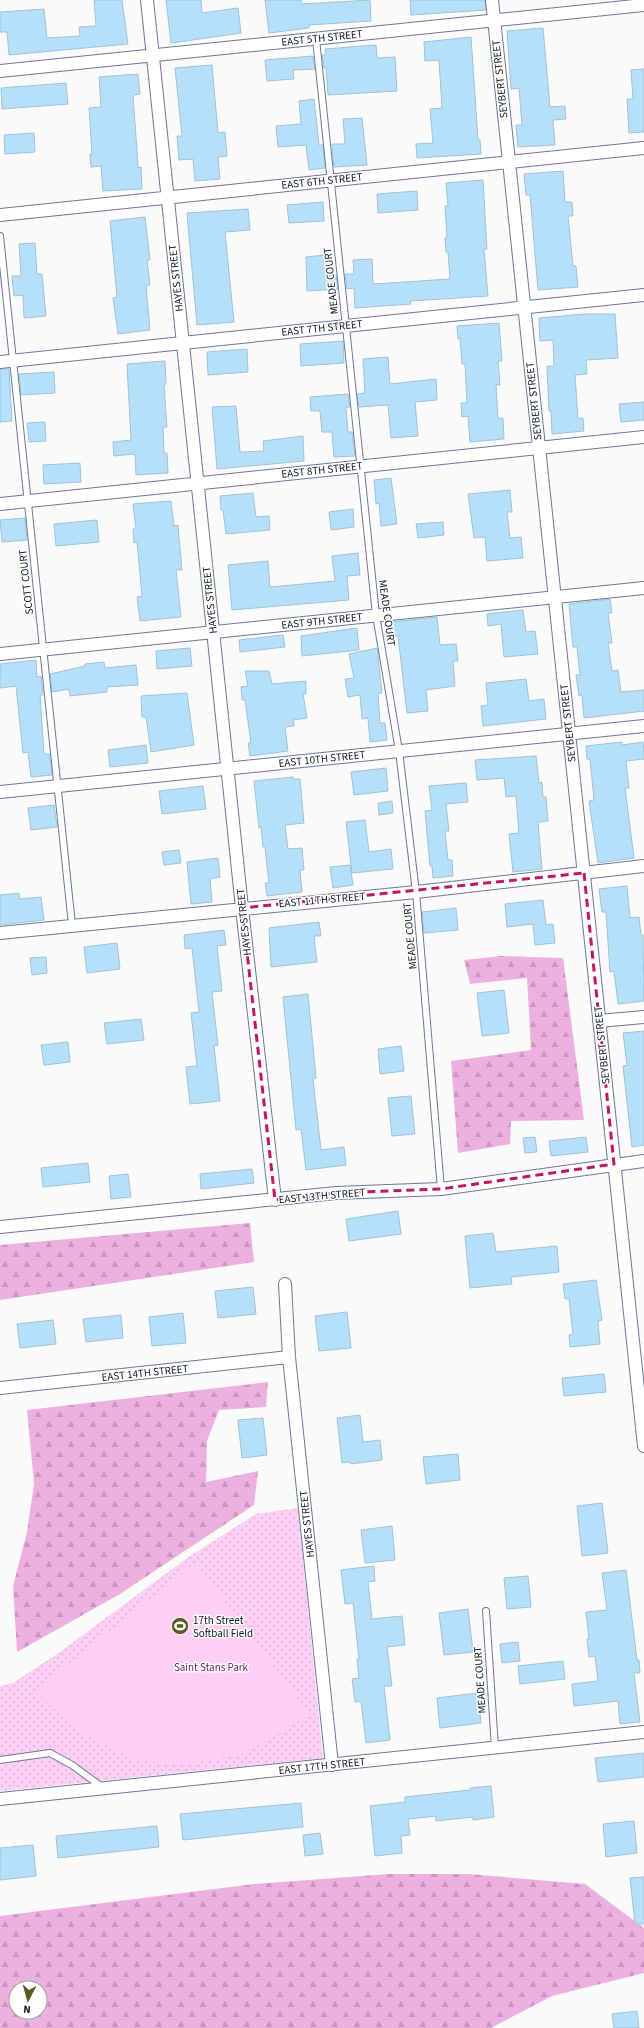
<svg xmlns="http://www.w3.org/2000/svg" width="644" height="2028" font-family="'Source Sans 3',sans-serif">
<defs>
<pattern id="forest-firs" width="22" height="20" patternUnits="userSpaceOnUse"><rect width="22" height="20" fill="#edb0e1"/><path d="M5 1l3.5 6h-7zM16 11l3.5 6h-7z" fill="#ca97c1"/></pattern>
<pattern id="park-dots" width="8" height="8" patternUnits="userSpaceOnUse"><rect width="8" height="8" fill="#fecff4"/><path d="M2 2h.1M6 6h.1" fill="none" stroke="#d9b1d1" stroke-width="1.8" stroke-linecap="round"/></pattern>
</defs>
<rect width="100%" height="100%" fill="#fafafa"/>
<path fill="url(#forest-firs)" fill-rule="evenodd" d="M502 956 563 958 584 1120 511 1121 510 1144 458 1153 451 1061 531 1050 527 978 470 984 464 960Z
M250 1223 254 1262 0 1300V1245Z
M268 1382 266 1407 219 1410 207 1441 206 1482 258 1471 254 1505 120 1594 17 1652 13 1586 27 1532 34 1484 27 1410Z
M389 1874H468L585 1884 644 1928V1973L552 1996 491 2028H0V1916L254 1884ZM16 1988H40V2012H16Z"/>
<path fill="url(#park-dots)" d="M298 1508 323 1758 0 1791V1686L13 1683 60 1652 187 1558 256 1514Z"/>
<path fill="#fecff4" d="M196 1562 310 1715 244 1754 182 1765 137 1761 78 1732 34 1691Z"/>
<path fill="#b6e0fa" stroke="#a0c2d8" d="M94 0H122L128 44 9 55 7 32H0V12L44 9 47 38 80 36 79 27 96 26Z
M166 0H201L202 13 238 8 241 33 171 43Z
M265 0H301L302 4 370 0 371 21 309 25V28L269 33Z
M410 0H485L486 10 411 15Z
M543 28 550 107 565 106 566 119 553 120 555 145 518 147 516 125H522L519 88 511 89 507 31Z
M471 37 478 140H480L481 154 417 158 416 144 433 143 430 109 442 108 439 60 425 61 424 42Z
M376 45 377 58 395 57 397 91 328 95 326 68H324L322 55H326L325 49Z
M313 56 315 69 293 70 294 79 267 81 265 60Z
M212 65 218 133 225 132 227 156 218 157 220 179 195 181 193 159 179 160 177 136H182L175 68Z
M644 69V132L629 133 627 99H633L631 70Z
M138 74 140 94 133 95 137 151 138 168 141 167 142 189 103 191 101 166 91 167 90 154H92L89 108 101 107 99 77Z
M66 83 68 104 2 109 1 88Z
M314 99 319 145H323L325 168 309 170 306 145 278 147 276 126 301 124 299 101Z
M362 118 367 165 334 167 332 144H345L343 119Z
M34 133 35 152 5 154 4 135Z
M563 171 565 202H572L573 216H568L573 266H576L578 287 538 290 530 195H526L524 174Z
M483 180 487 249H484L488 296 410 301 411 304 355 308 354 288 347 289 345 274H354L353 260 372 259 373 284 450 279 448 252H446L445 238H447L445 206H448L446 183Z
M417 191 418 210 378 213 377 194Z
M323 202 324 221 289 223 287 205Z
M248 209 250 230 225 232 234 322 197 325 187 213Z
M145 217 150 260H147L150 285 146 286 150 330 118 334 113 298 117 297 110 221Z
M35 243 37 274H42L46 316 24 318 23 295 14 296 12 276H21L19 244Z
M325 255 327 276 336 275 338 289 307 291 306 257Z
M585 314H615L618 358 586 360 587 374 575 375 578 419 583 418 584 431 552 434 551 411H549L547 366H554L553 340 540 341 539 318Z
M499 323 502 361H498L500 385H496L498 419 503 418 504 439 470 442 468 416 462 417 461 403H467L465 364H462L460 338 458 339 457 326Z
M343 341 344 363 301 366 300 344Z
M247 349 248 372 208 375 207 352Z
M388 357 390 384 436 379 437 400 415 402 418 436 391 438 388 405 359 407 357 394 365 393 363 359Z
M165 361 166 384 164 385 167 427H163L164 453H167L168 473 136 475 135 454 114 456 113 442 131 440 127 364Z
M0 369H9L12 421 0 422Z
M54 372 55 393 21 395 19 374Z
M348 394 350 407H346L348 432H352L355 456 334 457 332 432H322L320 411H311L310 397Z
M644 402V420L621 422 619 404Z
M236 406 240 452 264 451 263 441 303 436 304 461 217 469 212 407Z
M45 422 46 441 29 442 27 423Z
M80 463 81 482 44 484 43 465Z
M391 478 397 524 381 526 379 503 376 504 374 480Z
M510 490 512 512H507L510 538 521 537 523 558 487 561 485 537 474 538 468 494Z
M253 493 256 517 269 516 270 530 226 534 223 510H221L220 496Z
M171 501 174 526 178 525 179 538 182 570H176L181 617 140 621 137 597 142 596 137 542 134 543 133 529H136L133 504Z
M353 509 354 527 331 530 329 512Z
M25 518 27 540 2 542 0 520Z
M97 520 99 542 56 546 54 524Z
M443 522 444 535 418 538 416 524Z
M358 553 360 575 347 576 349 600 232 610 228 565 268 561 270 587 335 581 332 556Z
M610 599 612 613H608L612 643H608L612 671 618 670 621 692 644 690V711L584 718 582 695 579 696 576 675H580L577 647H573L569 604Z
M523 610 526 632 535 631 538 654 504 657 501 624 488 626 487 614Z
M437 617 440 645 456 644 458 661H453L455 686 426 690 428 711 407 713 398 636 392 637 390 622Z
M357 628 359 650 302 656 301 636Z
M283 635 285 647 240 652 239 640Z
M190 648 192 666 157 669 156 651Z
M377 648 382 693H378L380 723H385L387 740 370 742 368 718 362 719 360 695 348 697 345 679 354 678 349 654Z
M36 660 37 677 41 676 43 695H40L44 754H50L52 775 31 777 28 752 23 753 16 686 0 688V664Z
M104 662 105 668 136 665 138 685 107 687V692L70 696 69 689 52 692 50 674 85 666V664Z
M245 671H269L272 684 306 681V694H303L307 718 293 720 294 726 285 727 288 751 250 756 248 743H251L245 700H242L241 687 248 686Z
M526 679 529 701 544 699 546 719 483 726 481 706 488 705 486 683Z
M187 693 194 745 151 752 146 717H142L141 696Z
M622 742V745L643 742 644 751V759L626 761 629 788H625L634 858 598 863 589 801 594 800 590 759H587L586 746Z
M146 745 148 763 110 767 108 750Z
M536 756 539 783 542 782 543 797H546L548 821 538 822 542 869 513 872 509 834 519 833 516 796 506 797 504 778 477 780 475 760Z
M386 768 388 791 354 795 351 772Z
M293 777V779H300L304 823 285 825 288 849 302 848 304 870H300L302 892 267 896 265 883H269L265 847H263L261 827 259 828 254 781Z
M466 783 468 802 446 804 449 831H445L448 860H452L453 876 433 878 432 866H430L425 811 432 810 429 786Z
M203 786 206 809 162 814 159 791Z
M392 801 393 813 379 815 378 803Z
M54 805 57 827 31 830 28 808Z
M365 820 369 852 391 849 393 869 352 873 346 822Z
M179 850 181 863 164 865 162 852Z
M218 858 220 877 210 879 212 902 191 904 187 862Z
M350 865 353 885 333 888 330 867Z
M627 886 630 918 639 917 641 935H643L644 1001 618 1004 614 971 610 972 606 912H602L599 889Z
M19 893 20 899 41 897 44 920 0 925V895Z
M543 900 546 925 553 924 555 943 535 945 533 924 507 927 505 904Z
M456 908 458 930 424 933 422 912Z
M319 922 321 936H314L317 962 271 967 269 928Z
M224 930 226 945 217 946 222 991 212 992 218 1045 214 1046 220 1101 190 1104 186 1067 197 1066 191 1013 199 1012 192 948 185 949 184 935Z
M117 943 120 969 87 973 84 947Z
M46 957 47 973 32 975 30 958Z
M504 990 509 1033 482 1036 477 993Z
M308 994 316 1078 313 1079 321 1150 344 1147 346 1165 306 1170 301 1129 296 1130 283 997Z
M141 1019 144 1040 107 1044 104 1023Z
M644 1031V1145L632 1147 623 1066 627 1065 623 1033Z
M68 1042 70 1062 44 1065 41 1045Z
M401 1046 404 1071 380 1074 378 1049Z
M411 1096 415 1134 392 1136 388 1098Z
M535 1137 537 1152 525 1153 523 1138Z
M586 1137 588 1152 551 1156 549 1141Z
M88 1163 90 1182 43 1187 41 1168Z
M252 1169 254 1183 201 1189 200 1174Z
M128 1174 131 1197 111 1199 109 1176Z
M398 1211 401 1234 349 1241 346 1219Z
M493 1233 496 1252 557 1246 559 1272 511 1277 512 1284 470 1288 465 1236Z
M596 1280 602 1320 598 1321 600 1344 570 1347 569 1335 573 1334 569 1299H565L563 1284Z
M253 1287 256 1314 218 1318 215 1291Z
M347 1312 351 1348 319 1351 315 1316Z
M183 1313 186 1343 152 1346 149 1317Z
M121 1315 123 1338 86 1342 83 1319Z
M53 1320 56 1344 20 1348 17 1324Z
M604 1374 606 1392 564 1396 562 1378Z
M360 1415 363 1442 380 1440 382 1460 351 1464 350 1462 342 1463 337 1418Z
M263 1418 267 1455 242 1458 238 1420Z
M458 1454 460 1480 426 1484 423 1457Z
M602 1503 608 1553 582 1556 577 1506Z
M392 1526 395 1560 365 1563 361 1530Z
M374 1566 375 1581 368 1582 372 1619 402 1616 405 1645 387 1647 392 1686H384L390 1740 366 1743 361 1701 355 1702 352 1679 359 1678 357 1659H359L353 1603 345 1604 341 1570Z
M626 1570 637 1660H639L640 1673H634L640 1722 620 1724 618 1701 574 1706 572 1684 598 1681 595 1656 589 1657 587 1639H589L586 1612 607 1610 602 1573Z
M528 1576 531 1607 507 1609 504 1578Z
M468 1609 473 1652 444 1655 439 1613Z
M518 1642 520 1661 502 1663 500 1644Z
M563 1661 565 1679 520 1684 518 1666Z
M478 1693 481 1723 440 1728 437 1698Z
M644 1753V1777L598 1782 595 1758Z
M491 1786 494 1817 473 1820V1817L436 1821V1816L408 1819 410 1835 401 1836 402 1853 375 1856 370 1806 405 1802V1797L470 1790V1788Z
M301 1803 303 1827 183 1840 180 1814Z
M634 1821 637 1853 606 1857 603 1824Z
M157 1826 159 1847 58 1858 56 1836Z
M320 1833 323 1854 305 1856 303 1835Z
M33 1845 36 1876 0 1880V1848Z
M644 1877V1924H635L630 1878Z
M637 2011 639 2028H614L612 2014Z"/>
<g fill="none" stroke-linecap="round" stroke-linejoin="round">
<defs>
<path id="service" d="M316 39 376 615 399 751 416 892 441 1189
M0 236 72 925
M486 1611 495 1748
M0 1760 50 1753 72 1765 102 1787"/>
<path id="minor" d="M147 0 242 908 275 1200
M492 0 644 1446
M0 71 644 5
M0 215 644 148
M0 362 644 295
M0 504 644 437
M0 654 644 588
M0 792 644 726
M0 933 416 892 644 866
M599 1021 644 1017
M0 1227 336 1193 441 1189 644 1161
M285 1284 289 1357 332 1765
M0 1388 289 1357
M0 1799 644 1732"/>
</defs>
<use href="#service" stroke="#6c7895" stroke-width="8"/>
<use href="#minor" stroke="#6c7895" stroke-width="14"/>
<use href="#service" stroke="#fff" stroke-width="6"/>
<use href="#minor" stroke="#fff" stroke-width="12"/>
</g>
<path fill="none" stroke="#c2185b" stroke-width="3" stroke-dasharray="8 5" stroke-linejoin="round" d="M584 873 614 1164 441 1189 336 1193 275 1200 242 908Z"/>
<defs>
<symbol id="stadium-disc" viewBox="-11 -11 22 22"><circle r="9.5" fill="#5b5825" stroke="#fff"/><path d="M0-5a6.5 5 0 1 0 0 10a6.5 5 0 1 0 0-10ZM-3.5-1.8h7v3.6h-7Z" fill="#fff"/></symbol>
</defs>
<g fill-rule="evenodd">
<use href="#stadium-disc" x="170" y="1616" width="20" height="20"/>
</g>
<g text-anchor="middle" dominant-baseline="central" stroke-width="3" stroke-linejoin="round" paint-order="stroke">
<g font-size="11" fill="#121622" stroke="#fff">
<text transform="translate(322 38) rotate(-6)">EAST 5TH STREET</text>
<text transform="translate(500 79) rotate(-96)">SEYBERT STREET</text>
<text transform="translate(322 181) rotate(-6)">EAST 6TH STREET</text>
<text transform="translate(176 278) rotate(-96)">HAYES STREET</text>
<text transform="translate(331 281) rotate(-96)">MEADE COURT</text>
<text transform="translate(322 328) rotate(-6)">EAST 7TH STREET</text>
<text transform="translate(534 401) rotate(-96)">SEYBERT STREET</text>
<text transform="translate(322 470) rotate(-6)">EAST 8TH STREET</text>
<text transform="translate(26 582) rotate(-96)">SCOTT COURT</text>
<text transform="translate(210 600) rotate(-96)">HAYES STREET</text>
<text transform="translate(387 613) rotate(82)">MEADE COURT</text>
<text transform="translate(322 621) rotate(-6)">EAST 9TH STREET</text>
<text transform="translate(568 723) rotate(-96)">SEYBERT STREET</text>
<text transform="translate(322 759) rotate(-6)">EAST 10TH STREET</text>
<text transform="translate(322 900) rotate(-5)">EAST 11TH STREET</text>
<text transform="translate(244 922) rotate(-96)">HAYES STREET</text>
<text transform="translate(410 936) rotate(-95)">MEADE COURT</text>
<text transform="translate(602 1045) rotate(-96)">SEYBERT STREET</text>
<text transform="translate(322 1196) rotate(-5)">EAST 13TH STREET</text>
<text transform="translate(145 1373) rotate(-6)">EAST 14TH STREET</text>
<text transform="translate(307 1524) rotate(-96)">HAYES STREET</text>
<text transform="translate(480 1680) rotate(-94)">MEADE COURT</text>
<text transform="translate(322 1766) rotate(-6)">EAST 17TH STREET</text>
</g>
<g font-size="11" fill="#121622" stroke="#fff" text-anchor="start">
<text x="193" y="1620">17th Street<tspan x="193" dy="13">Softball Field</tspan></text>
</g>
<g font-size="11" fill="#6b2662" stroke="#fff">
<text x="211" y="1667">Saint Stans Park</text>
</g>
</g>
<g transform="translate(28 2000) rotate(186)"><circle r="19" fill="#ffffff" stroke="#a0a2a7"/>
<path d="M0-3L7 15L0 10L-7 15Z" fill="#5b5825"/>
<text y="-6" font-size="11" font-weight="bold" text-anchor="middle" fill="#121622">N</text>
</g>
</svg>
